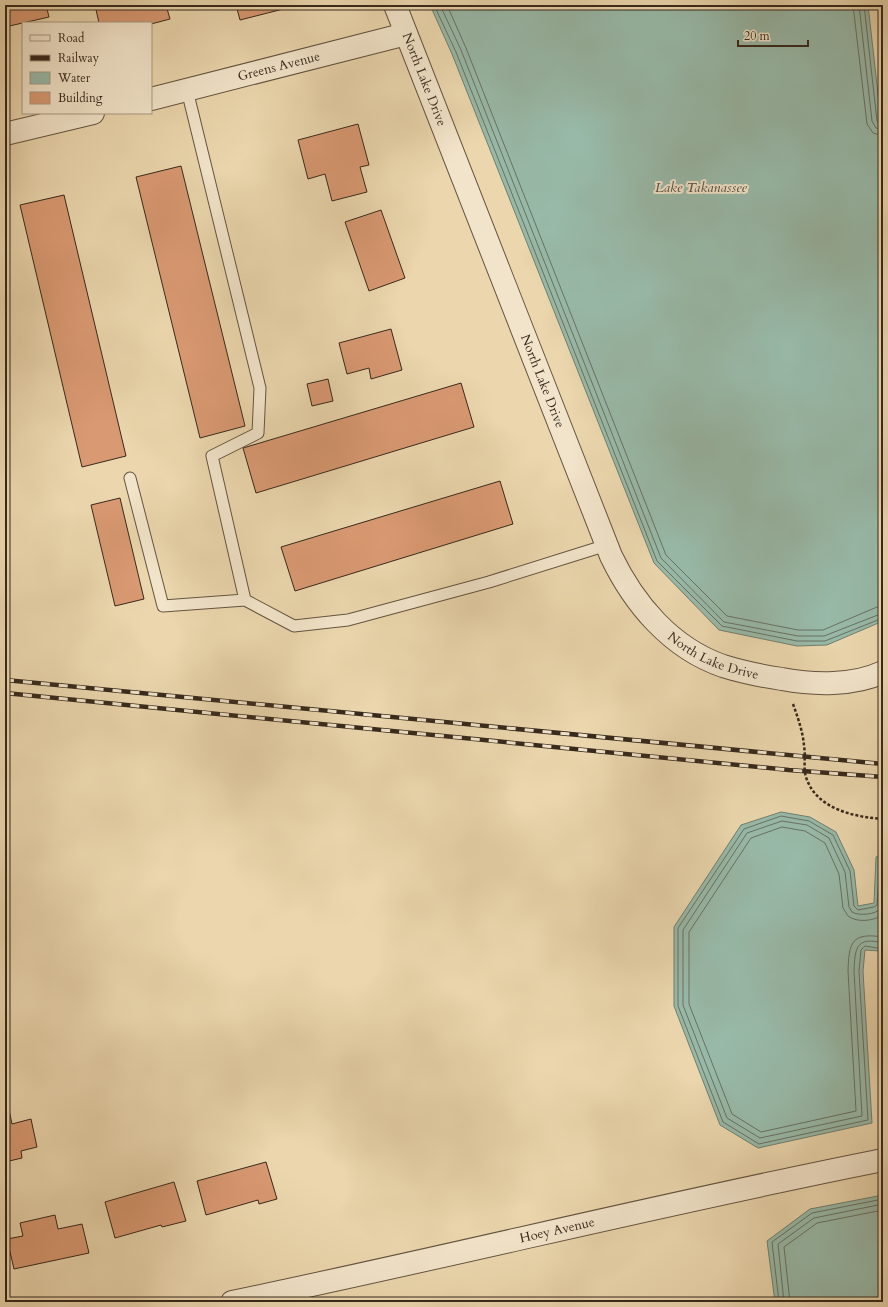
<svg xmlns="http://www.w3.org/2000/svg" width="888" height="1307" font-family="Cardo,serif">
<rect width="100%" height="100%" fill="#ebd6ad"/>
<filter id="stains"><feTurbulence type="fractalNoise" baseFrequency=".005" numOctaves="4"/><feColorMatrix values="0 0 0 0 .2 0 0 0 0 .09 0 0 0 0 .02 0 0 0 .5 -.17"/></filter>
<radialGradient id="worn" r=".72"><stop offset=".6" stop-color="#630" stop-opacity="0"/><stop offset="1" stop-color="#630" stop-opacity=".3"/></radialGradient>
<path fill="#98b9a8" stroke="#717f70" d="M430 5H868L883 138V621L827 645 797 646 719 630 654 563 452 54Z
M781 812 810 817 836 832 854 870 858 906 874 903 876 857 883 853V981L880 951 865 950 863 971 872 1123 758 1148 720 1125 674 1006V927L741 825Z
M883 1195V1302H775L767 1241 810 1209Z"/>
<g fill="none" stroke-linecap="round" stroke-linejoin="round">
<path stroke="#687162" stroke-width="1" d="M434 5 456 52 657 561 722 626 797 641H825L883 618
M440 5 461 50 661 558 724 622 798 636H824L883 613
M447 5 466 48 666 555 727 616 798 630H823L877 607H883
M853 5 867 124 873 133 883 136
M859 5 872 121 876 128 883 130
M864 5 877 121 879 124 883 125
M883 858 880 860 877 905 874 907 858 910 854 906 850 871 833 835 809 821 781 816 744 829 678 928V1006L723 1122 759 1144 868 1120 859 971 861 950 865 946 883 949
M883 899C883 902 883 906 881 908 876 915 858 916 852 912L849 907 845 872 829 838 807 825 782 821 747 833 683 930V1005L727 1118 760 1138 862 1116 854 971C855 948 856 936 883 943
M883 915C874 921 857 923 848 916L843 908 839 874 825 843 805 831 782 827 751 838 689 932V1004L732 1114 761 1132 856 1111 848 971C849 943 851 932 883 937
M779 1302 772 1242 812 1213 883 1199
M784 1302 778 1244 814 1218 883 1204
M790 1302 784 1247 817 1223 883 1210"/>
</g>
<path fill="#d99972" stroke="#37291c" d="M5 5H46L49 17 5 27Z
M95 5H166L170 19 151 24 99 23Z
M236 5H299L240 20Z
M358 124 369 165 360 167 367 192 332 201 325 174 308 179 298 140Z
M181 166 245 426 200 438 136 177Z
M64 195 126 456 82 467 20 205Z
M381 210 405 278 369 291 345 222Z
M391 329 402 370 371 379 369 368 347 374 339 343Z
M328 379 333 401 312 406 307 384Z
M461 383 474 427 256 493 243 448Z
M500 481 513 524 295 591 281 547Z
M120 498 144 599 115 606 91 505Z
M5 1100H7L12 1124 31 1119 37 1147 21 1151 22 1158 5 1162Z
M266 1162 277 1199 259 1204 258 1200 206 1215 197 1181Z
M174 1182 186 1221 162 1227 161 1225 115 1238 105 1202Z
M55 1215 58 1229 82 1224 89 1253 14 1269 7 1239 23 1236 20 1223Z"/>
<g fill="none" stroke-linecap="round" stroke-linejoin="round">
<defs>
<path id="lane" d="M187 90 260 388 258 433 212 456 245 600 294 626 348 620 489 582 607 545
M130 478 163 606 245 600"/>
<g id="street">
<path id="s1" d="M395 5 611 556C634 604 671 648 723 666 742 672 762 676 782 679 814 685 853 686 883 672"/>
<path id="s2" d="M151 99 406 34"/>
<path d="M5 134 93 113"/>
<path id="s3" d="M232 1302C449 1257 665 1203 883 1160"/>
</g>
</defs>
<use href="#lane" stroke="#645440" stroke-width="13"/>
<use href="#street" stroke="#645440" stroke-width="24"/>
<path stroke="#37291c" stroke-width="2.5" stroke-dasharray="3 2" stroke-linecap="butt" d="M793 704C798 718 803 732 804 746 806 756 803 767 806 777 816 809 854 817 883 819"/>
<use href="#lane" stroke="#f2e4ca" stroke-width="11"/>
<use href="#street" stroke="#f2e4ca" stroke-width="22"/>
<defs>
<path id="rail" d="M5 680 883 764
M5 693 789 770 883 777"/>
</defs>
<use href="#rail" stroke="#37291c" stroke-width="4.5"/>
<use href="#rail" stroke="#f2e4ca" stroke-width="3" stroke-dasharray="9" stroke-linecap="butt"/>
</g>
<g text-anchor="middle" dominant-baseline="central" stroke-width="4" stroke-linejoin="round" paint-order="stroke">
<g font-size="13" fill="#37291c" stroke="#f2e4ca">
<text stroke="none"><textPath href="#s2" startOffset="132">Greens Avenue</textPath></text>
<text stroke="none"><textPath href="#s1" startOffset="80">North Lake Drive</textPath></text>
<text stroke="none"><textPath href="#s1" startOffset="404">North Lake Drive</textPath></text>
<text stroke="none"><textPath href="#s1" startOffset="740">North Lake Drive</textPath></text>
<text stroke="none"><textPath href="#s3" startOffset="333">Hoey Avenue</textPath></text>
</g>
<g font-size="14" font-style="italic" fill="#4f4d3f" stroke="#f2e4ca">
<text x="701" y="187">Lake Takanassee</text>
</g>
</g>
<rect width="888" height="1307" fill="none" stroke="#ebd6ad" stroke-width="20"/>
<rect x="6" y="6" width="876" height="1295" fill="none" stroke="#37291c" stroke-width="2"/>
<rect x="10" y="10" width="868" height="1287" fill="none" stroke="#37291c"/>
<rect x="22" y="22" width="130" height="92" fill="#f2e4ca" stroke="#a79984"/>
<rect x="30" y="35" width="20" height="6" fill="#f2e4ca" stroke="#a79984"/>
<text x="58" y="42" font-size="12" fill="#37291c">Road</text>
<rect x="30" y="55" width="20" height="6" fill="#37291c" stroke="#a79984"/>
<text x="58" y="62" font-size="12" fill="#37291c">Railway</text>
<rect x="30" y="72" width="20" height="12" fill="#98b9a8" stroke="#a79984"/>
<text x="58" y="82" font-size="12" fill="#37291c">Water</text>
<rect x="30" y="92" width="20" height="12" fill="#d99972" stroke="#a79984"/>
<text x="58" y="102" font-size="12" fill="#37291c">Building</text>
<path d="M738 40v6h70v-6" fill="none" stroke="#37291c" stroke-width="2"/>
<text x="744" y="40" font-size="12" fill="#37291c" stroke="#f2e4ca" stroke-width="3" paint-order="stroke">20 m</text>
<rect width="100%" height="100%" filter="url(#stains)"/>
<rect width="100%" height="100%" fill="url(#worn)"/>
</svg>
